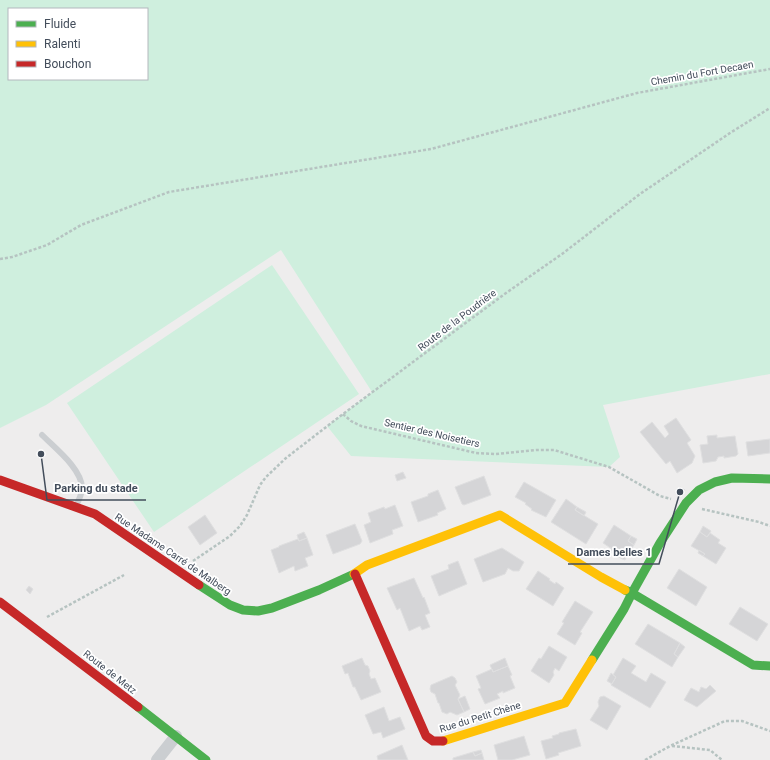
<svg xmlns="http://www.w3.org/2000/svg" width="770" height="760" font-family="Roboto,sans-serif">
<rect width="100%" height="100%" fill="#eeeded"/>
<path fill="#cfefde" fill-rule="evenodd" d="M0 0H770V374L603 405 620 457 609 467 351 456 327 426 372 392 281 250 46 405 0 428ZM9 9H147V79H9Z
M272 265 359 394 154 532 67 403Z"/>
<path fill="#d5d5d7" stroke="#dfdfe0" d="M676 418 691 440 687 443 695 456 692 463 677 473 670 461 666 464 640 432 652 422 665 438 669 434 664 426Z
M717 435V438L735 436 738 454 736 456 724 458V456L718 457 716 461 703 463 700 445 708 444 707 436Z
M770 439V453L748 456 746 442Z
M403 472 406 478 397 481 395 475Z
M484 476 491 495 464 505 462 504 455 487Z
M524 482 556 500 546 517 531 510 532 509 525 504 526 503 515 497Z
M680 487 685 490 680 496 675 493Z
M438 490 446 509 437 513 438 515 418 522 411 502 428 496V494Z
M566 499 577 507 575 510 598 524 586 544 551 522Z
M395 505 403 526 392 530 393 534 370 543 364 525 371 522 368 513 384 507 385 509Z
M577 507 586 512 584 516 575 510Z
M205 515 217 533 200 545 188 527Z
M355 524 362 541 360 544 333 554 326 535Z
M614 525 631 536 628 541 634 545 627 555 625 554 622 559 610 552 612 549 603 543Z
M703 526 711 531 707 537 700 532Z
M304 532 307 538 299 541 297 535Z
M700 532 707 537 710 533 720 540 718 543 726 548 716 564 703 556 705 554 691 546Z
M631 536 637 539 634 545 628 541Z
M307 538 313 555 305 558 308 566 295 571 294 566 279 573 271 550 279 547V546L298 539 299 541Z
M502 548 524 562 519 571H513L508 568 505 574 483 582 474 559Z
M699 550 705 554 703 556 698 553Z
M625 554 627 555 625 560 622 559Z
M458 561 467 584 439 596 431 576 449 569 448 565Z
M679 569 707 587 696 606 667 588Z
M538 571 550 579 549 580 555 584 556 582 564 588 553 606 526 589Z
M414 578 423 598 424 597 430 613 425 615 430 627 422 630 420 626 409 631 400 608 397 610 387 588Z
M29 586 33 589 30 594 26 590Z
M575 601 593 612 580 632 582 633 575 645 557 634 564 623 562 622Z
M740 607 768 624 757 641 729 624Z
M648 624 680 643 674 654 678 657 672 667 635 644Z
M680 643 685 647 678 657 674 654Z
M549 646 567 657 559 671 555 668 553 672 554 675 549 683 531 671 539 658 541 659Z
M362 658 365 665 368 666 370 671 369 674 371 679 375 678 381 692 361 700 355 687H353L348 673 345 674 342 666Z
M505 658 508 666 493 672 490 665Z
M623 658 636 666 631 673 646 682 651 673 666 682 650 708 611 685 616 677 613 675Z
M508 666 512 675 510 676 515 688 503 693V691L497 694 500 698 485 704 478 689 481 688 476 676 492 669 493 672Z
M611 673 616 677 612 684 607 681Z
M452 676 455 678 457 682 455 685 460 695 458 699 464 712 457 715 450 712 447 714 442 712 439 703H438L435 694 431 692 430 689 431 685Z
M710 685 716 691 697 707 684 700 691 688 699 692 701 687 706 689Z
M465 696 470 709 464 712 458 699Z
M604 696 621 706 607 730 590 720 599 706 598 702 600 697Z
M384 707 389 721 400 717 405 729 383 738 381 732 373 734 365 715Z
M576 729 581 746 558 753 559 755 546 759 541 741 553 738 552 736 559 734V733Z
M524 736 530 755 512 760H498L494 745Z
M402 745 408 760H378L377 756Z
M481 750 482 753 475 756 473 752Z
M473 752 475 756 482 753 484 760H453V758Z"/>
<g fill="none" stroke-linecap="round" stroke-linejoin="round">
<path stroke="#b6c3c1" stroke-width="2.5" stroke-dasharray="3 2" stroke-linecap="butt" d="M0 259 12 257 47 245 81 225 169 192 431 149 637 93 770 69
M343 414 351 421 361 426 476 453 496 454 537 450H554L609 467 660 496 671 499
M702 509 759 522 770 526
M193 561 230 536 240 526 247 515 260 485 266 477 286 458 343 414 506 293 562 254 640 194 730 133 770 108
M47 617 124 575
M672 746 710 750 722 760
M645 760 670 746 725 721H742L770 731"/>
<path stroke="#cbced1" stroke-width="6" d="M42 435C55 448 82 469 82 488 82 494 79 500 76 506"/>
<path stroke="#cbced1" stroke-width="12" d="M157 760 176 736"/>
<path stroke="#4caf50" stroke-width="9" d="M199 585 230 605 243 610 258 611 272 608 319 590 354 574
M625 590 632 593 660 543 686 503 699 490 715 482 732 478 770 479
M592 660 624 609 632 593 753 665 770 666
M138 707 206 760"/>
<path stroke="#ffc107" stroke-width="9" d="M354 574 367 565 500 515 601 577 625 590
M443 741 565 703 592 660"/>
<path stroke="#c62828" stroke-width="9" d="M0 480 95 514 199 585
M355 574 426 736 433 741H443
M0 602 138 707"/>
</g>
<g text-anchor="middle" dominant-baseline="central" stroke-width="3.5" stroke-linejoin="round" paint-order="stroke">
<g font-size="10" fill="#434d5b" stroke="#fff">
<text transform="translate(702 73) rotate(-10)">Chemin du Fort Decaen</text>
<text transform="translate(457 320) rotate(-37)">Route de la Poudrière</text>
<text transform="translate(432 433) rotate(13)">Sentier des Noisetiers</text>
<text transform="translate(173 554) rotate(34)">Rue Madame Carré de Malberg</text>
<text transform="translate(110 672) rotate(38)">Route de Metz</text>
<text transform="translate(480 717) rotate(-17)">Rue du Petit Chêne</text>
</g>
</g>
<path fill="none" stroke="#434d5b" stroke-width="1.5" d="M41 454L47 500H146M680 492L659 564H568"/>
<g fill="#434d5b" stroke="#fff" stroke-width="1.5">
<circle cx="41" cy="454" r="4"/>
<circle cx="680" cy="492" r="4"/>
</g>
<g font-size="11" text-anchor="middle" font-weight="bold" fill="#434d5b" stroke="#fff" stroke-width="3.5" stroke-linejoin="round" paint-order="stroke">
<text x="96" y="492">Parking du stade</text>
<text x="614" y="556">Dames belles 1</text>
</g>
<rect x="8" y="8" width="140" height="72" fill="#ffffff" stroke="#b4b8bd"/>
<rect x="16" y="21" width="20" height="6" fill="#4caf50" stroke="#b4b8bd"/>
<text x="44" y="28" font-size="12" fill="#434d5b">Fluide</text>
<rect x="16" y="41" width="20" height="6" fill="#ffc107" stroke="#b4b8bd"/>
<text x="44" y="48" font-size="12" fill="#434d5b">Ralenti</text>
<rect x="16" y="61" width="20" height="6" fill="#c62828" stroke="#b4b8bd"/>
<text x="44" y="68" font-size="12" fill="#434d5b">Bouchon</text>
</svg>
